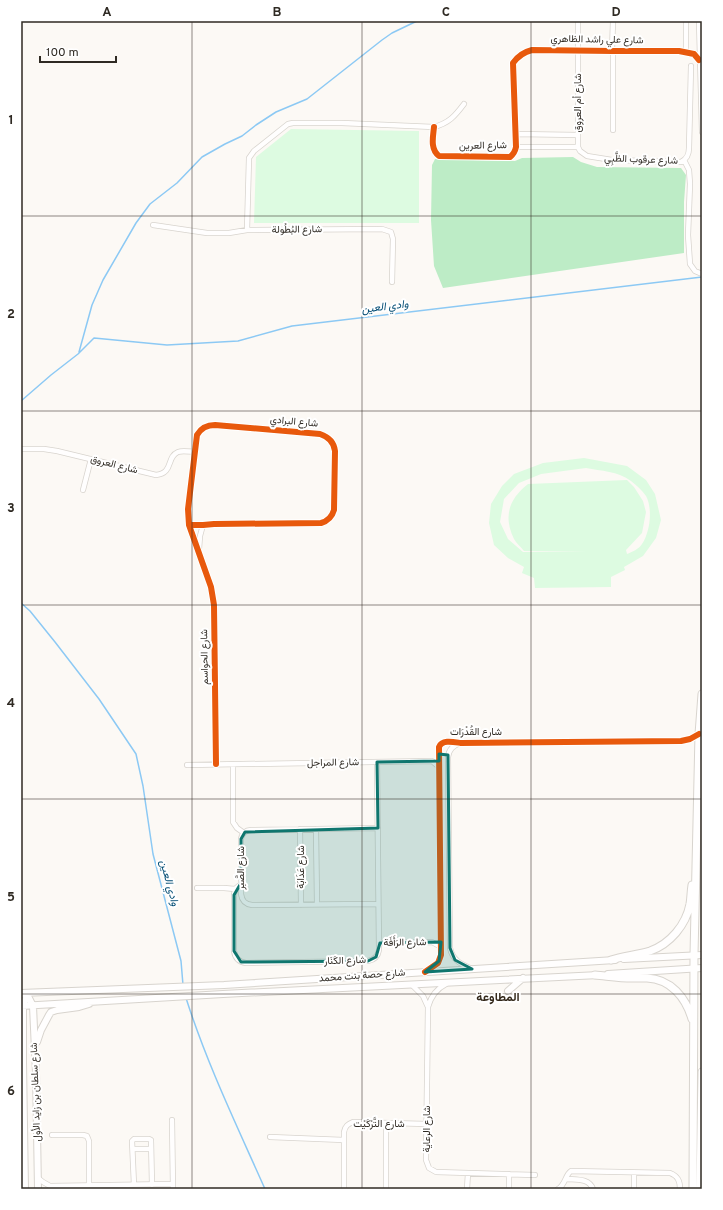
<svg xmlns="http://www.w3.org/2000/svg" width="723" height="1210" font-family="Overpass,Vazirmatn,sans-serif">
<rect width="100%" height="100%" fill="#fcf9f5"/>
<path fill="#ddfbe1" fill-rule="evenodd" d="M291 129 419 131V223H254L256 157Z
M584 458 627 466 646 480 655 494 661 520 656 538 643 556 624 567 625 570 611 577V587L535 588 534 578 522 573 524 567 508 558 494 545 489 523 491 504 502 486 514 474 543 463ZM586 468C601 471 618 471 631 481 636 485 642 490 646 496 653 509 650 532 642 544 639 549 632 552 627 554L626 550 642 533 646 512 643 501 634 487 627 480 528 484C509 499 503 516 514 539 516 543 521 547 524 551H587L523 552 508 539 500 522 504 499 519 483 541 474Z"/>
<path fill="#bdecc6" d="M573 157 581 162 597 167 681 168 686 175 684 202V253L443 288 434 266 431 220 432 165 435 159 515 161 522 158Z"/>
<g fill="none" stroke-linecap="round" stroke-linejoin="round">
<path stroke="#8cc9f4" stroke-width="1.5" d="M79 352 92 305 103 280 136 223 150 204 177 183 202 157 225 144 242 136 256 125 276 112 307 99 382 40 392 33 417 21
M21 401 51 375 78 354 94 338 167 345 238 341 292 326 702 277
M21 603 30 611 55 642 99 699 136 754 143 786 153 854 181 961 183 985
M186 998C207 1064 237 1126 265 1189"/>
<defs>
<path id="street" d="M686 21V52
M699 21 702 132
M612 51 613 21
M434 127C433 137 430 149 439 156L510 157C514 154 515 152 516 147L513 63C518 56 524 52 532 50L613 51H679L694 54 699 60
M613 130V51
M516 134 578 135
M516 147H578V21
M578 147 580 151 587 156 612 160 681 162C687 159 689 155 689 148L691 66
M684 160 689 170 690 184 688 235 690 264 695 271 702 274
M153 225 207 233H229L247 230 382 229 391 232 393 239 392 282
M247 230 249 158 254 151 288 124 293 123H342L434 127C449 123 455 116 464 104
M21 449H44L57 451 156 475C174 473 166 457 178 452 183 450 190 452 195 452
M83 490 91 459
M189 525H203L214 524 321 523C328 521 332 517 334 510L335 451C334 442 329 437 320 434L215 425C207 425 201 428 197 435L188 509 189 525 211 587 214 605 216 764
M199 549 200 536 203 525
M460 743C453 746 449 749 448 757L450 948C453 961 461 964 472 969
M233 764V822L237 828 244 833
M187 765 432 761 439 767
M378 828 251 830C246 830 242 833 241 839V894C242 901 245 904 252 905L378 904
M300 829 301 905
M316 829 317 904
M241 884 235 889 234 895V951C235 958 239 962 246 963L368 961C374 960 378 956 379 950L377 762
M197 888H224L235 889
M379 943 432 942 441 947
M426 971 438 963 441 955 439 747C442 739 454 742 461 743L681 741 690 739 699 734
M412 985 423 996 428 1007 426 1160 429 1168 436 1172 535 1175
M428 1007C431 996 436 989 446 984
M172 1120 173 1189
M52 1135H83L87 1136 89 1141V1185
M270 1137 344 1140
M133 1149H151
M38 1178 43 1182 50 1186 173 1184
M566 1179C576 1180 589 1178 593 1189
M134 1185 132 1141 134 1139H149L151 1140 152 1185
M344 1189V1132C345 1126 348 1124 353 1122L427 1124
M386 1189V1123
M467 1189 468 1173
M509 1189V1174
M558 1189C566 1184 565 1175 571 1171L670 1173C678 1176 680 1181 680 1189
M634 1189V1173"/>
<path id="secondary" d="M624 959 702 955
M608 974 702 968
M508 991 523 978
M21 993 224 985 615 960
M21 993 29 998 33 1006 36 1073 38 1189
M21 1006 223 994 599 975
M37 1042 41 1030 49 1015 51 1012 57 1010 79 1007 89 1004
M25 1189 23 1062V1006L25 1000 29 994"/>
<path id="primary" d="M611 960C623 956 637 955 650 951 670 944 686 925 690 904 691 898 691 891 692 885
M595 975C607 976 619 978 632 978 637 978 642 978 647 978 671 979 686 998 692 1019
M693 1189 694 955 699 734 702 694
M700 1189 702 1072"/>
</defs>
<use href="#street" stroke="#d8d4ce" stroke-width="6"/>
<use href="#secondary" stroke="#d8d4ce" stroke-width="8"/>
<use href="#primary" stroke="#d8d4ce" stroke-width="9"/>
<use href="#street" stroke="#fffefe" stroke-width="4.5"/>
<use href="#secondary" stroke="#fffefe" stroke-width="6"/>
<use href="#primary" stroke="#fffefe" stroke-width="7"/>
<defs>
<path id="cycleway" d="M434 127C433 137 430 149 439 156L510 157C514 154 515 152 516 147L513 63C518 56 524 52 532 50L613 51H679L694 54 699 60
M189 525H203L214 524 321 523C328 521 332 517 334 510L335 451C334 442 329 437 320 434L215 425C207 425 201 428 197 435L188 509 189 525 211 587 214 605 216 764
M425 972 438 963 441 955 439 747C442 739 454 742 461 743L681 741 690 739 699 734"/>
</defs>
<use href="#cycleway" stroke="#fff" stroke-width="8"/>
<use href="#cycleway" stroke="#e8590c" stroke-width="6"/>
</g>
<path fill="#0f766e" fill-opacity="0.2" stroke="#0f766e" stroke-width="3" stroke-linejoin="round" d="M439 754 448 755 450 948 455 960 472 969 425 972 439 961 441 942 380 943 376 957 368 961 241 962 234 951V895L241 883V839L245 832 378 828 377 762 439 761Z"/>
<path fill="none" stroke="#2f2a23" stroke-width="1" stroke-opacity="0.55" d="M192 21V1189M362 21V1189M531 21V1189M21 216H702M21 411H702M21 605H702M21 799H702M21 994H702"/>
<g text-anchor="middle" dominant-baseline="central" stroke-width="4" stroke-linejoin="round" paint-order="stroke">
<g font-size="10" fill="#2f2a23" stroke="#fff">
<text transform="translate(597 40) rotate(1)">شارع علي راشد الظاهري</text>
<text transform="translate(578 103) rotate(-90)">شارع أم العروق</text>
<text transform="translate(483 146) rotate(-1)">شارع العرين</text>
<text transform="translate(641 160) rotate(2)">شارع عرقوب الظَّبِي</text>
<text transform="translate(297 230) rotate(-1)">شارع البُطُولة</text>
<text transform="translate(294 422) rotate(5)">شارع البرادي</text>
<text transform="translate(114 465) rotate(14)">شارع العروق</text>
<text transform="translate(205 657) rotate(-91)">شارع الحواسم</text>
<text x="476" y="732">شارع القُدْرَات</text>
<text transform="translate(333 763) rotate(-1)">شارع المراجل</text>
<text transform="translate(301 867) rotate(-90)">شارع عَدَابَة</text>
<text transform="translate(241 868) rotate(-90)">شارع الصَّبر</text>
<text transform="translate(405 943) rotate(-1)">شارع الرَأَفَة</text>
<text transform="translate(345 961) rotate(-2)">شارع الكَنَار</text>
<text transform="translate(362 976) rotate(-4)">شارع حصة بنت محمد</text>
<text transform="translate(36 1092) rotate(-92)">شارع سلطان بن زايد الأول</text>
<text x="379" y="1124">شارع التَّرْكَيْت</text>
<text transform="translate(427 1129) rotate(-90)">شارع الرعاية</text>
</g>
<g font-size="11" font-style="italic" fill="#004b73" stroke="#fff">
<text transform="translate(385 307) rotate(-7)">وادي العين</text>
<text transform="translate(169 883) rotate(75)">وادي العين</text>
</g>
<g font-size="12" font-weight="bold" fill="#33281a" stroke="#fff">
<text x="498" y="998">المطاوعة</text>
</g>
</g>
<rect width="723" height="1210" fill="none" stroke="#ffffff" stroke-width="44"/>
<path d="M40 56v6h76v-6" fill="none" stroke="#2f2a23" stroke-width="2"/>
<text x="46" y="56" font-size="12" fill="#2f2a23" stroke="#ffffff" stroke-width="3" paint-order="stroke">100 m</text>
<rect x="22" y="22" width="679" height="1166" fill="none" stroke="#2f2a23" stroke-width="1.5"/>
<g font-size="13" text-anchor="middle" font-weight="bold" fill="#2f2a23">
<text x="107" y="16">A</text>
<text x="277" y="16">B</text>
<text x="446" y="16">C</text>
<text x="616" y="16">D</text>
<text x="11" y="124">1</text>
<text x="11" y="318">2</text>
<text x="11" y="512">3</text>
<text x="11" y="707">4</text>
<text x="11" y="901">5</text>
<text x="11" y="1095">6</text>
</g>
</svg>
